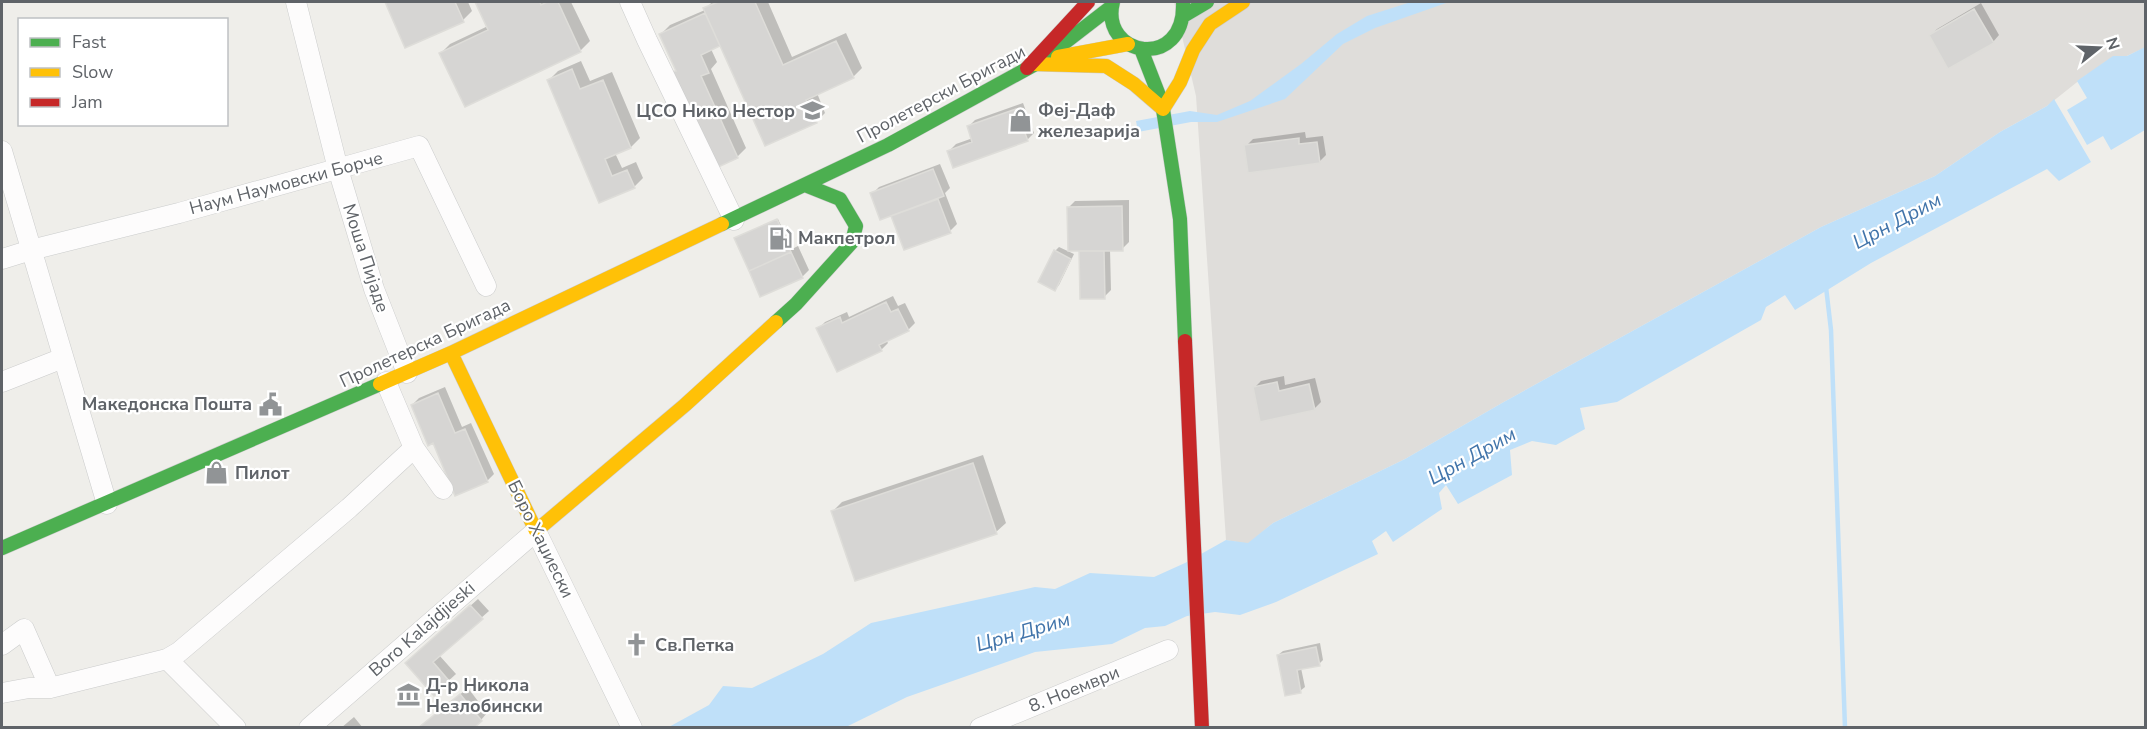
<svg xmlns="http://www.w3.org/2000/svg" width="2147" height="729" font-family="'Nunito Sans',sans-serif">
<rect width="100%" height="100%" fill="#efeeea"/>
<path fill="#dfddda" d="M1174 2H2145L2146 47 2086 75 2047 106 2000 132 1935 176 1821 227 1502 403 1405 459 1273 523 1248 544 1226 540 1196 96Z"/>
<path fill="#bfe0f9" d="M1411 2H1449L1375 28 1343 44 1285 99 1217 122H1191L1138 132 1136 121 1190 111 1217 115 1250 101 1301 64 1337 34 1367 16Z
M2145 47V130L2111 150 2103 136 2087 145 2067 110 2087 98 2077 81 2113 56H2127Z
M2054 99 2091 162 2059 181 2047 169 1871 263 1795 310 1785 295 1766 307 1761 320 1617 402 1580 408 1585 429 1556 445 1532 441 1510 450 1512 475 1458 504 1446 485 1439 493 1442 509 1393 542 1386 531 1372 541 1378 554 1276 602 1240 615 1215 612 1187 616 1165 626 1145 628 1112 644 1035 652 907 697 846 727 667 728 709 705 723 686 752 688 823 654 871 623 1035 587 1055 589 1090 573 1154 577 1185 563 1226 540 1248 543 1273 523 1405 459 1502 403 1821 227 1935 176 2000 132 2047 106Z"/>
<path fill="#0003" d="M386 2H468L472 11 463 20 406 46Z
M477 2H571L590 41 581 50 465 105 441 53 450 44 488 26Z
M712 2H768L792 57 846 33 862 68 853 77 817 93 825 113 816 122 721 44 711 49 717 62 711 69 746 148 737 157 673 73 677 69 661 34 670 25 705 10Z
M1981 3 1999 35 1993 42 1930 36 1937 29Z
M581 61 590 81 612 72 640 138 631 147 615 153 622 168 636 162 643 178 634 187 600 201 549 80 558 71Z
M1023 103 1034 133 1027 140 949 151 956 144 973 138 968 127 975 120Z
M1305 132 1306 138 1323 136 1326 155 1319 162 1246 146 1253 139Z
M940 164 950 188 945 193 957 224 950 231 905 248 892 214 872 194 879 187Z
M1129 200V242L1122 249H1110L1111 290 1104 297 1081 250 1068 208 1075 201Z
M778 219 792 249 798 246 809 270 802 277 738 237Z
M1059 247 1074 254 1059 285 1055 289V251Z
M893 296 898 306 905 303 915 323 908 330 886 340 888 343 881 350 818 329 825 322 847 312 849 317Z
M1284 376 1285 385 1315 378 1321 402 1314 409 1254 388 1261 381Z
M445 387 462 427 471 423 494 474 487 481 412 405 419 398Z
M983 455 1006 523 996 532 856 579 833 511 842 502Z
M478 599 489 611 439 655 456 674 434 694 414 656Z
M1320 643 1323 660 1319 664 1301 668 1305 687 1300 691 1278 655 1283 651Z
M468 688 487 713 481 720 471 728H418Z
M354 717 363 728H341Z"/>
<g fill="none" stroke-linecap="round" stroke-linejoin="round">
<path stroke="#bfe0f9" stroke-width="4.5" d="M1826 287 1831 330 1845 728"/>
</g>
<path fill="#d6d5d3" stroke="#deddd9" stroke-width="1.5" d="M385 2H455L464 22 405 48Z
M475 2H540L541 5 547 2H558L581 52 465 107 439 53 488 30Z
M718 2H755L783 65 836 41 854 78 806 100 817 123 765 146 703 8Z
M1974 9 1994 43 1948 69 1929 35Z
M705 13 720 46 701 55 709 73 701 76 738 158 714 169 671 72 676 71 659 34Z
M572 69 580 89 603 80 631 148 605 159 612 176 627 170 635 188 599 203 547 80Z
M1016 109 1028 141 953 168 947 151 972 142 967 126Z
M1299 138V144L1317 142 1320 163 1248 173 1244 145Z
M933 169 944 196 880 220 870 193Z
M938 199 951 233 904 250 891 216Z
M1122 206 1123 251H1068L1067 207Z
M777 219 791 252 749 271 734 238Z
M1054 250 1071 259 1055 291 1038 282Z
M1079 251H1104L1105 299H1080Z
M791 252 803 278 760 297 749 271Z
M886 302 891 312 898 309 909 331 879 345 882 351 837 372 816 328 840 317 842 323Z
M1277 382 1279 391 1309 384 1315 410 1260 422 1253 387Z
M438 393 455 433 465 429 488 482 455 496 433 443 428 446 411 405Z
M973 463 997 534 855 581 831 511Z
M470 605 483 619 433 662 450 682 434 696 405 663Z
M1316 647 1320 666 1297 670 1301 693 1285 696 1277 655Z
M460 694 482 721 474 728H418Z"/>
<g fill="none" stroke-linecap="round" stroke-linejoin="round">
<defs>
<path id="street" d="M296 2 338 169 374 289 407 373
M630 2 647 40 734 220
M2 151 107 504
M2 259 31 250 179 213 419 146 486 286
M2 382 63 358
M386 382 414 448 443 489
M2 645 24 629 50 688
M167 659 236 728
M2 693 29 688H50L167 659 179 652 349 508 414 448
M309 728 536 531 632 728
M980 728 1168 650"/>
<path id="fast" d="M1113 2C1099 57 1186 72 1183 2
M1185 15 1207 2
M1141 49 1162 103 1180 219 1185 341
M722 224 888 145 1041 61 1111 7
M776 322 796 304 852 242 856 226 840 199 805 185
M2 548 380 384"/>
<path id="slow" d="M1058 57 1128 44
M1034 64 1106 66 1134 84 1163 109 1180 82 1193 50 1210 24 1243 2
M451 353 536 531 685 405 776 322
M380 384 451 353 722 224"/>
<path id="jam" d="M1027 68 1088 2
M1185 341 1202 728"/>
</defs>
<use href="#street" stroke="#cbcccc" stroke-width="21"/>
<use href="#fast" stroke="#cacacb" stroke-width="15"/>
<use href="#slow" stroke="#cacacb" stroke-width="15"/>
<use href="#jam" stroke="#cacacb" stroke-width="15"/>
<use href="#street" stroke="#fdfcfc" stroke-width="20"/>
<use href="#fast" stroke="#4caf50" stroke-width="14"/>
<use href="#slow" stroke="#ffc107" stroke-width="14"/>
<use href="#jam" stroke="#c62828" stroke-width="14"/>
</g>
<defs>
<symbol id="school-bare" viewBox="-9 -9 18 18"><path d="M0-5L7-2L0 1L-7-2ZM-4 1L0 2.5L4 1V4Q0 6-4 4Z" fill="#919496" stroke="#fff" stroke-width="2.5" paint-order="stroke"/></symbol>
<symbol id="shop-bare" viewBox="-9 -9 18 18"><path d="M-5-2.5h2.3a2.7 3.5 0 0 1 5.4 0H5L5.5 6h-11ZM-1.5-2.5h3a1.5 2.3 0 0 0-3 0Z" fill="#919496" stroke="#fff" stroke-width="2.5" paint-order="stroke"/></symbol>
<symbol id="fuel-bare" viewBox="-9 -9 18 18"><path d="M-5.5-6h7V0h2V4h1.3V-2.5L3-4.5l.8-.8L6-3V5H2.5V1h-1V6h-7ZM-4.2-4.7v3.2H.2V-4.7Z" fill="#919496" stroke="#fff" stroke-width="2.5" paint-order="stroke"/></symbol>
<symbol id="civic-bare" viewBox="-9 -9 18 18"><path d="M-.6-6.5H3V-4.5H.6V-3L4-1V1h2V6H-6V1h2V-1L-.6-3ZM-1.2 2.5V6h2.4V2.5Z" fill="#919496" stroke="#fff" stroke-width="2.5" paint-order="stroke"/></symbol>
<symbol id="church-bare" viewBox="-9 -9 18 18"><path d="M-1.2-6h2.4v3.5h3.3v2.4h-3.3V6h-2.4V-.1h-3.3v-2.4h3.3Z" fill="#919496" stroke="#fff" stroke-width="2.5" paint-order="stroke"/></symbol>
<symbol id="museum-bare" viewBox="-9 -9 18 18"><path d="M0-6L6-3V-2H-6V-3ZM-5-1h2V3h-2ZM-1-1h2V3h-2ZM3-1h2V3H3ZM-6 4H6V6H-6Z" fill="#919496" stroke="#fff" stroke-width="2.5" paint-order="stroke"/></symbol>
</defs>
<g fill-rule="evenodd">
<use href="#school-bare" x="796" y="94" width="33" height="33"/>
<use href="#shop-bare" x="1004" y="104" width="33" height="33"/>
<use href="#fuel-bare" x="764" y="222" width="33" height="33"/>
<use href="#civic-bare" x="254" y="388" width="33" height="33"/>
<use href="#shop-bare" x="200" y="456" width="33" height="33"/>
<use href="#church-bare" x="620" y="628" width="33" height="33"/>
<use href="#museum-bare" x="392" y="678" width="33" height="33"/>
</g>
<g text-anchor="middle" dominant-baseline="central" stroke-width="4.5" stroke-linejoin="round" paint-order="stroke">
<g font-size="18" fill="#5f6368" stroke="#fff">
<text transform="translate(941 94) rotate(-28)">Пролетерски Бригади</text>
<text transform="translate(286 183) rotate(-15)">Наум Наумовски Борче</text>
<text transform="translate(366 258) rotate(72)">Моша Пијаде</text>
<text transform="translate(425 343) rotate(-25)">Пролетерска Бригада</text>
<text transform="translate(541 539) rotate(64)">Боро Хаџиески</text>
<text transform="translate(422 629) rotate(-41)">Boro Kalajdjieski</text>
<text transform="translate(1074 689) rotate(-22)">8. Ноември</text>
</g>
<g font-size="18" font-weight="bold" fill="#5f6368" stroke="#fff" text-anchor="start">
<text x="1038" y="110">Феј-Даф<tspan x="1038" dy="21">железарија</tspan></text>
<text x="795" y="111" text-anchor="end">ЦСО Нико Нестор</text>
<text x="798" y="238">Макпетрол</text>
<text x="252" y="404" text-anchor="end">Македонска Пошта</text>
<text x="235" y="473">Пилот</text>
<text x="655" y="645">Св.Петка</text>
<text x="426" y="685">Д-р Никола<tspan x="426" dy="21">Незлобински</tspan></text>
</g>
<g font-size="20" font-style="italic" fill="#4174aa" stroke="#fff">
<text transform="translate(1897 221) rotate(-28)">Црн Дрим</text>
<text transform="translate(1472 456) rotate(-29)">Црн Дрим</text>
<text transform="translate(1023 632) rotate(-16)">Црн Дрим</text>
</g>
</g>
<rect width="2147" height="729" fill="none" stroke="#5f6368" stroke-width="6"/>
<rect x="18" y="18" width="210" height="108" fill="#ffffff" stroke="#bfc1c3" stroke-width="1.5"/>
<rect x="30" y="38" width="30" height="9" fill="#4caf50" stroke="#bfc1c3" stroke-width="1.5"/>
<text x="72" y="48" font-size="18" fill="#5f6368">Fast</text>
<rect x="30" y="68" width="30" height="9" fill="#ffc107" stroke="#bfc1c3" stroke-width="1.5"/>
<text x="72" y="78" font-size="18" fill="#5f6368">Slow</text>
<rect x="30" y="98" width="30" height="9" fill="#c62828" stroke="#bfc1c3" stroke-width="1.5"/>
<text x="72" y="108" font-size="18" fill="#5f6368">Jam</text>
<g transform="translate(2099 48) rotate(72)" stroke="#ffffff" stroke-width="4.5" paint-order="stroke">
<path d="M0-4.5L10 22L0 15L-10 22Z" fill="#5f6368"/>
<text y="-9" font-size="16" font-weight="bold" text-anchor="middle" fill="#5f6368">N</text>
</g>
</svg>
